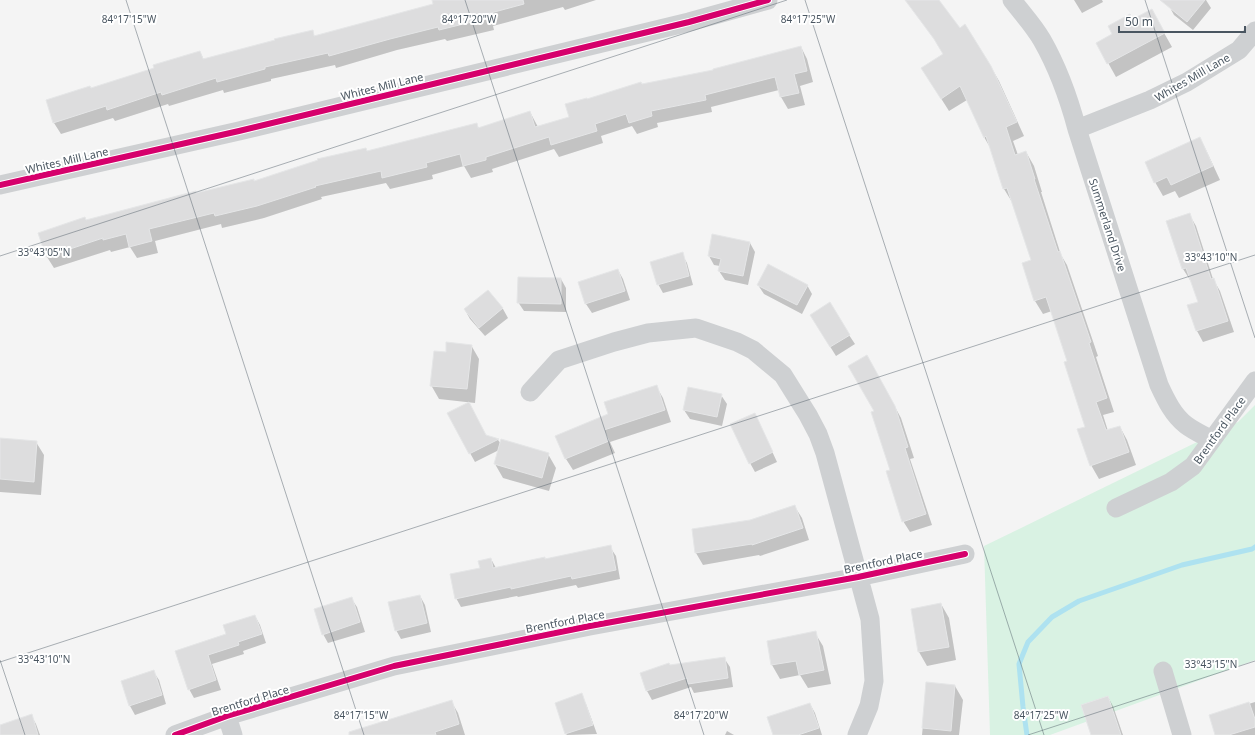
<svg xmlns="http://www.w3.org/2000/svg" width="1255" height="735" font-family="'Noto Sans',sans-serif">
<rect width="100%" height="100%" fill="#f4f4f4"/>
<path fill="#d9f2e3" d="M1255 405V660L1050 735H990L984 546 1238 422Z"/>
<path fill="#0003" d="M439 0H596L565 10 563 7 493 26 494 30 447 41 445 39 397 50 336 68 335 65 271 79V81L224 93 223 90 169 106 168 104 115 121 113 118 61 134 54 123 91 89 155 68 200 52 204 60 312 31 315 37 434 5Z
M907 0H938L959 29 991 67 999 81 1024 136 1013 141 1018 155 1026 152 1034 166 1042 192H1041L1061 255 1067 265 1098 356 1096 357 1114 412 1103 415 1108 431 1120 427 1127 440 1136 465 1099 479 1091 465 1086 427 1068 362 1052 311 1043 314 1035 301 1032 261 1012 202 1004 189 991 149 984 137 967 100 949 111 930 81 944 54 937 44 938 43Z
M1074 0H1102L1103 2 1082 13Z
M1174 0H1206L1211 8 1193 30 1174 15 1169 6Z
M1132 20 1159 24 1172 47 1116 77 1097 43 1113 34Z
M801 47 807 59 813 82 800 86 805 105 788 109 781 97 779 90 711 107 712 112 657 123 658 127 637 134 632 126 601 136 603 143 559 157 554 149 492 169 493 172 471 178 464 166 432 175 433 179 390 189 386 183 321 197 322 199 264 218 222 228 221 224 155 241 158 253 137 258 130 247 111 252 110 250 54 268 47 257 86 221 254 182 476 124 479 128 530 112 538 127 571 117 587 100 642 85 714 71Z
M1200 138 1207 152 1220 180 1179 198 1175 191 1163 196 1155 182Z
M1189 214 1196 226 1213 279 1220 291 1234 332 1203 342 1197 331 1189 306 1199 303 1191 280H1190L1183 269 1168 221Z
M713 236 750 243 755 252 748 285 725 280 719 271 720 266 714 265 709 256Z
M682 254 687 263 693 285 663 293 658 284Z
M618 270 623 279 630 300 592 313 586 304 579 283Z
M561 279 566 288V312L524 311 518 302Z
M758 285H807L812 294 802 314 764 294Z
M488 291 503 309 508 318 485 336 470 319 465 310Z
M816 324 849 335 855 344 836 356Z
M471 345 479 359 475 403 439 399 431 385 447 353Z
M873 367 901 418 914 458 910 459 932 525 910 532 903 521 875 412Z
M656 386 663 398 671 422 610 442 615 453 573 470 566 459 557 437 610 415Z
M721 395 727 404 722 426 690 419 684 410Z
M759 423 777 462 755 472 750 463Z
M486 436 498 440 501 444 548 454 556 468 549 491 503 478 495 464 499 450 475 462 470 453Z
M0 439 36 442 44 455 41 495 0 492Z
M795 507 802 518 809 540 760 556 759 555 703 565 696 553 693 530 750 521Z
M610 547 616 556 620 579 578 588 576 585 518 597 517 596 461 607 456 598 481 569 491 559 496 568Z
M420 596 425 605 431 632 401 639 396 630Z
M351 598 357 607 365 632 328 643 323 634Z
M941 604 949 618 956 660 927 666 919 652 912 610Z
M255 616 260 625 266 643 243 651 244 654 212 664 221 690 194 698 189 689 176 651 227 635Z
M815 633 823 646 831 684 808 688 800 675 780 679 772 665 768 642Z
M724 658 730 667 733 687 694 693 691 687 652 700 647 691 670 666Z
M153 671 159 680 166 704 135 715 130 706Z
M927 684 955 686 963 700 959 735H922Z
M581 695 586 704 597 734 567 735 566 734 556 703Z
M1108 697 1113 706 1123 735H1092Z
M451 701 458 713 465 735H361Z
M1255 702V735H1216L1210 716Z
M810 704 815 713 822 735H774Z
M31 715 36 724 40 735H0V726Z
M727 731 734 735H725Z"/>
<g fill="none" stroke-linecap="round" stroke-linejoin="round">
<path stroke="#aee2f0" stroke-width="5" d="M1027 735 1023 707 1019 664 1028 642 1052 617 1079 601 1182 565 1252 549 1255 547"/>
</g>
<path fill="#ddddde" stroke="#e5e6e7" d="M432 0H523L524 4 487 14 488 18 439 30 438 27 390 39 329 56 328 53 265 67V69L217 82 216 78 162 95 161 92 107 110 106 106 53 123 46 100 90 86 91 88 154 68 153 65 200 51 203 59 275 40 274 39 313 30 314 36 433 4Z
M905 0H939L960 28 965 24 991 66 1017 122 1006 127 1015 155 1026 151 1035 179H1034L1058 252 1060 251 1091 342 1089 343 1107 398 1096 402 1106 430 1120 426 1129 452 1090 466 1077 429 1085 427 1064 362 1067 361 1046 297 1034 301 1022 263 1031 260 1007 188 1003 189 986 136 984 138 960 86 941 99 921 68 943 54 934 39Z
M1160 0H1205L1187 22Z
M1152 9 1165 33 1107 64 1096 43 1112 34 1108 26 1130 14 1133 19Z
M801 46 807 71 794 74 799 93 780 97 775 77 705 95 706 100 651 111 652 116 629 123 626 114 595 124 597 131 551 145 549 137 486 157V160L463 166 460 154 426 163 427 167 382 178 381 171 315 186 316 187 257 206 215 216 214 213 149 229 152 241 129 247 126 234 103 240V238L46 257 38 233 85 217 86 220 196 191V193L254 179V181L318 160 317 159 366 148 367 151 477 123 478 128 530 111 535 127 569 117 565 104 587 98V99L641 82 642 84 713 70V69Z
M1200 137 1213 166 1171 185 1167 177 1154 183 1145 162Z
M1190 213 1211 279 1214 278 1228 321 1196 331 1187 305 1198 302 1186 268 1182 269 1166 221Z
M712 234 750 242 743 276 718 271 721 259 708 256Z
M683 252 689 276 657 285 650 262Z
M768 264 808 285 797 305 757 285Z
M618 269 625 291 585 304 578 282Z
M518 277 561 278V304L517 303Z
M488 290 503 308 479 328 464 309Z
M830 302 850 335 830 347 810 315Z
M446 342 472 345 467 389 430 386 434 351 446 352Z
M867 355 895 406 908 447 905 448 926 514 902 522 886 471 890 470 871 412 874 411 848 366Z
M657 385 665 410 604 430 609 441 565 459 555 436 608 414 604 402Z
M688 387 722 394 717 417 683 410Z
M469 402 486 435 499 439 469 454 447 413Z
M755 413 773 452 749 464 730 424Z
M0 438 37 441 34 482 0 479Z
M501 439 549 453 542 478 494 464Z
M795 505 803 528 752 545V544L695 553 692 529 750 520Z
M611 545 616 570 572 579 571 576 511 589V587L455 599 450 574 480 568 478 561 491 558 493 568 545 557V559Z
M420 595 427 623 395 631 388 602Z
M352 597 360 622 322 635 314 609Z
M941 603 949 647 918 652 911 609Z
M255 615 262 634 238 642 239 645 208 655 216 680 188 690 175 651 226 634 223 625Z
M816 631 824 670 799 675 796 661 771 665 767 641Z
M725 657 728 678 688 684 687 678 646 691 640 673 669 663 670 665Z
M154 670 162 695 129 706 121 681Z
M926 682 955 685 951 731 922 728Z
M582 693 593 725 565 734 555 703Z
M1108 696 1121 735H1091L1081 705Z
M452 700 459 724 435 732 436 735H349V732Z
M1249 702 1255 719V727L1229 735H1215L1209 715Z
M810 703 819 728 798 735H773L767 717Z
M32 714 38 735H0V725Z"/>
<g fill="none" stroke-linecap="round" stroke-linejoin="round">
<path stroke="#ced0d2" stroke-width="19" d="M1012 0C1022 13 1034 26 1042 40 1058 68 1069 99 1077 129L1159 385C1166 400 1173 415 1186 425 1194 431 1203 435 1212 440
M1077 129 1150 100 1187 82 1239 50 1255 31
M0 185 239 131 689 22 768 0
M530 392 559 360 614 342 648 333 696 328 737 342 753 350 783 375 808 415 818 434 825 453 870 619 874 681 869 706 857 735
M1116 508 1171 482 1193 466 1255 381
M1163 671 1182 735
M227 716 233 735
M175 735 227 716 394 666 590 626 858 577 965 554"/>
<defs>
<path id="cycleway" d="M0 185 239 131 689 22 768 0
M175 735 227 716 394 666 590 626 858 577 965 554"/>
</defs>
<use href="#cycleway" stroke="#fff" stroke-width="8"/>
<use href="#cycleway" stroke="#d6006c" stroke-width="6"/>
</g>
<path fill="none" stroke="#4a5661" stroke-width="1" stroke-opacity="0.45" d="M126 0 364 735M465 0 704 735M805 0 1044 735M1145 0 1255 338M0 256 787 0M0 660 25 735M0 662 1255 255M1028 735 1255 661"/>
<g text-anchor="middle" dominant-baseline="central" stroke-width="4" stroke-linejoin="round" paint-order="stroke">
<g font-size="11" fill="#4a5661" stroke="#fff">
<text transform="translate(1192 77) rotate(-30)">Whites Mill Lane</text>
<text transform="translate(382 86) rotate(-14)">Whites Mill Lane</text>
<text transform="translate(67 160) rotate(-13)">Whites Mill Lane</text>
<text transform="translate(1108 225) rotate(72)">Summerland Drive</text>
<text transform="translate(1219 430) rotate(-54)">Brentford Place</text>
<text transform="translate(883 561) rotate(-12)">Brentford Place</text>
<text transform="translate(565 621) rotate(-11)">Brentford Place</text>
<text transform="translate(250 700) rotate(-17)">Brentford Place</text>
</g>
</g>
<g font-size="10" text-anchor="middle" fill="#4a5661" stroke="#fff" stroke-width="4" stroke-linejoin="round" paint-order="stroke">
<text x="129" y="23">84°17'15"W</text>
<text x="469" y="23">84°17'20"W</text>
<text x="808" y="23">84°17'25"W</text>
<text x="44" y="256">33°43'05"N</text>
<text x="1211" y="261">33°43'10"N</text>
<text x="44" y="663">33°43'10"N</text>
<text x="1211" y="668">33°43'15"N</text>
<text x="361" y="719">84°17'15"W</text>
<text x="701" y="719">84°17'20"W</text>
<text x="1041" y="719">84°17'25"W</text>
</g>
<path d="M1119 26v6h126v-6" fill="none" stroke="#4a5661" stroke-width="2"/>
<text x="1125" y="26" font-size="12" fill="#4a5661" stroke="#ffffff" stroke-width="3" paint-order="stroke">50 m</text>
</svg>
